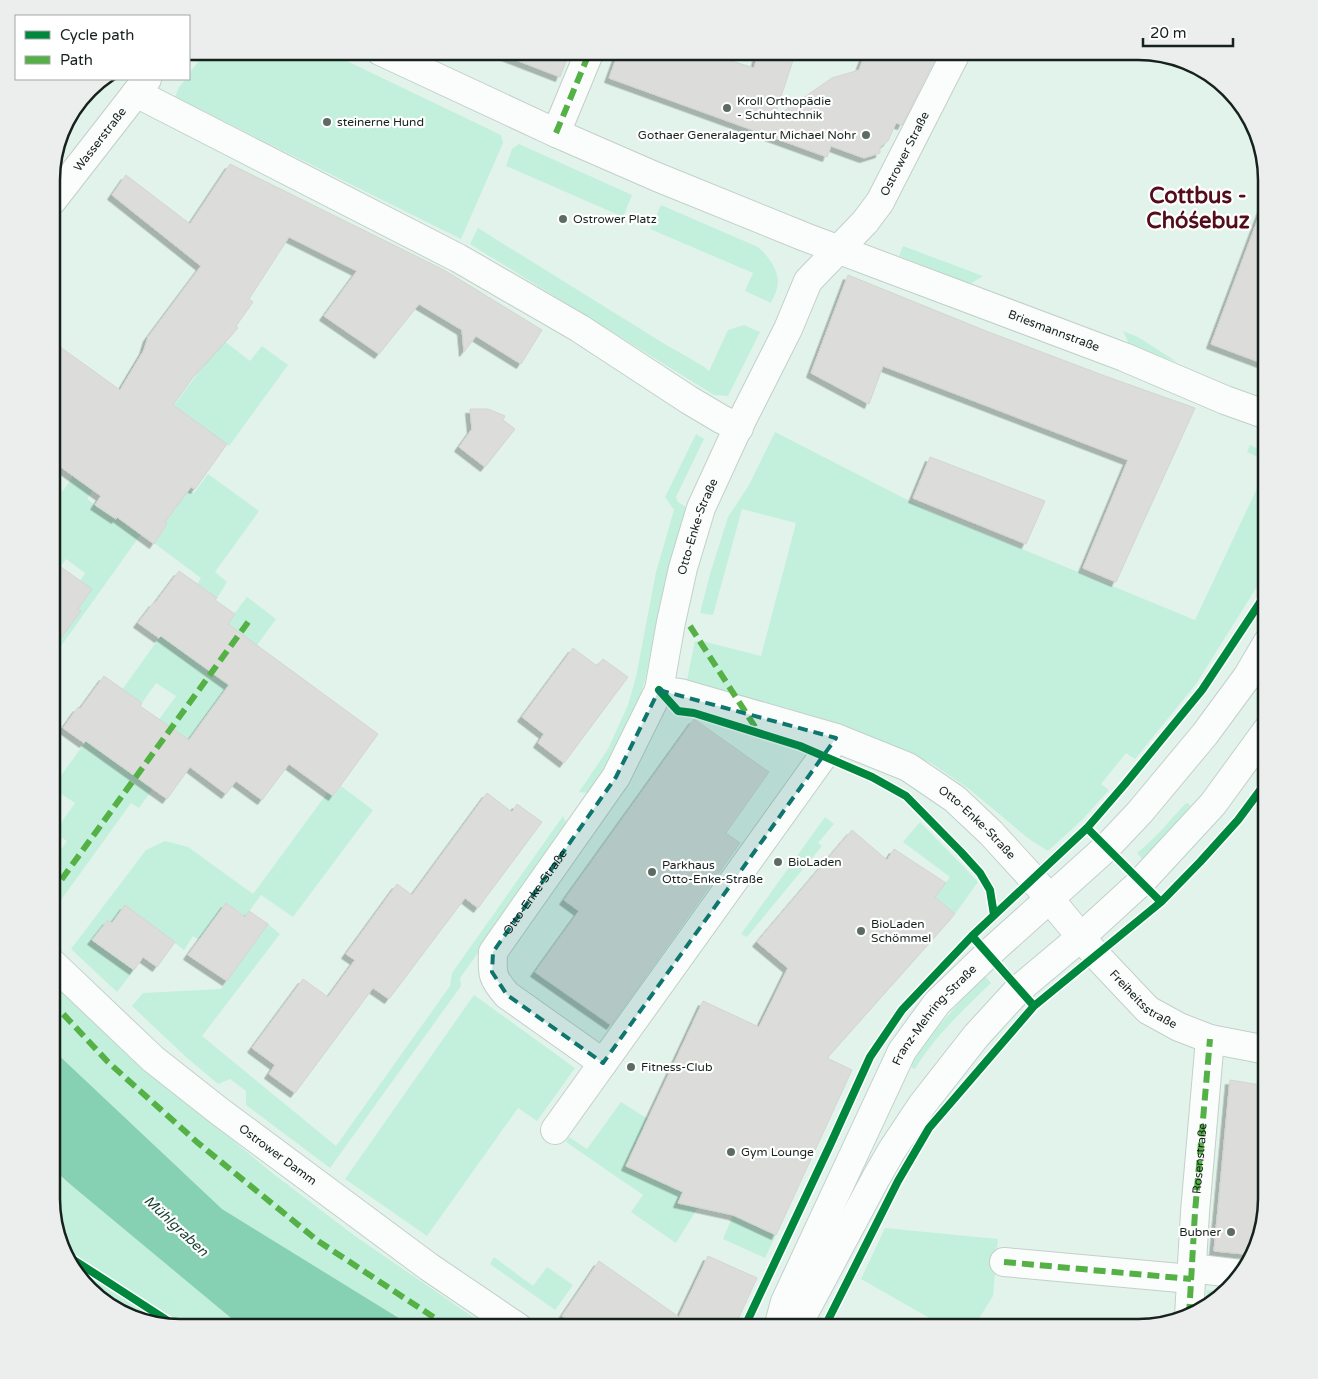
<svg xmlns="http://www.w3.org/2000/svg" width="1318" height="1379" font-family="'Varela Round',sans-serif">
<defs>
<filter id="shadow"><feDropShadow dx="-4.5" dy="4.5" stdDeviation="0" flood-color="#0004"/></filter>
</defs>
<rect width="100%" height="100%" fill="#e2f3eb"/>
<path fill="#c3f0dc" d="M206 51H326L501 135 503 143 461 239 175 97 179 87 186 79H189V74Z
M519 144 632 195 623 217 506 166 512 149Z
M661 205 758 247C769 257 781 272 777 288 776 293 773 298 771 303L745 291 753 273 650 229Z
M478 228 663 343 703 366 709 371 728 330 744 325 760 332 728 396 714 395 470 244Z
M903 246 983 276 970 284 899 256Z
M1123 331 1138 337 1177 362 1130 346Z
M223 340 250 361 262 346 288 365 229 446 209 431 100 480 87 499 116 519 117 517 141 534 51 660V645L55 647 80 611 78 609 92 589 80 581 85 573 66 559 59 569 51 564V486L53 484 63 491 73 476 162 421Z
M775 432 927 510 1195 620 1267 467V569L1265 574 1196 684 1135 759 1126 753 1101 784 1109 790 1083 819 1048 851 1029 839 969 789 931 763 790 709 694 685 687 680 695 641 706 642 761 656 796 523 742 509 713 615 700 613 710 574 728 517 749 485Z
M696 434 704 439 676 497 678 502 686 507 668 573 645 680 634 715 613 757 590 793 579 792 608 749 628 705 636 677 656 572 674 510 665 497Z
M1250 445 1267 453V461L1247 452Z
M208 474 259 511 215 572 227 582 217 598 197 584 201 578 154 543 167 525 165 522 188 490 194 493Z
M247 597 276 619 139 808 131 803 51 914V864L67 841 54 833 75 803 52 788 86 741 122 767 136 751 176 696 156 683 142 703 122 690 159 638 161 636 197 662Z
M341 786 373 810 293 917 261 895 245 917 226 903 199 940 193 936 184 950 125 906 112 923 108 920 93 940 134 970 117 992 71 949 146 850 165 841 188 847 253 894 328 792 334 796Z
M1188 803 1190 805C1184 822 1156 847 1143 860L1137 853C1155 839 1169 821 1185 804Z
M563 816 568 827 460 978 461 986 330 1168 246 1105V1091L230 1079 218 1084 186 1057 132 1006 143 993 221 989 268 924 280 934 202 1036 336 1146 450 986 452 973Z
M825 817 834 824 818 843 822 846 747 937 741 934Z
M920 822C939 842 959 861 978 882L955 914 935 897 950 877 903 842Z
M985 976 991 983C964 1009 935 1036 915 1069L912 1068 911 1065C932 1032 957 1004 985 976Z
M51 981 158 1081 217 1127 271 1172 355 1236 489 1328H415L222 1209 51 1048Z
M474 995 575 1068 537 1121 518 1108 427 1236 345 1179Z
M621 1102 648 1119 626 1166 702 1201 676 1243 631 1212 643 1195 566 1142 569 1137 587 1149Z
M51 1167 71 1185 243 1328H180L123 1315 83 1284 58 1241 51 1199Z
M733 1215 776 1235 765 1258 723 1239Z
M885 1228 998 1239 993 1296 973 1328H947L861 1279Z
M494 1257 533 1286 547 1267 573 1285 555 1310 490 1264Z
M1207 1290 1226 1292 1223 1296 1205 1306Z"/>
<path fill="#86d1b3" d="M51 1048 222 1209 415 1328H243L71 1185 51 1167Z"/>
<path fill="#dcddda" stroke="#d4d5d1" filter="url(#shadow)" d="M498 51H570L560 77 498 53Z
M619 51H700L754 68 759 51H796L774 118 832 78 859 70 866 51H939L902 125 896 123 888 141 880 147V153L864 158 831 146 827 157 609 78Z
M230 164 444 270 542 330 521 364 476 336 464 352 462 330 419 304 379 354 324 316 357 271 289 237 249 299 253 302 236 326 238 328 194 376 173 405 227 444 195 489 191 487 165 522 167 524 154 544 117 517 116 519 95 505 101 496 51 460 52 341 120 390 144 350 148 337 201 266 112 195 126 175 190 224Z
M1264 203H1267V365L1211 344Z
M848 275 986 331 1105 376 1195 408 1116 582 1083 568 1128 460 883 366 869 404 811 373Z
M470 409H488L505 416 503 420 515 429 485 467 459 447 472 429Z
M930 457 1045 501 1026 544 913 498Z
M61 567 92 589 78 609 81 611 51 651V580Z
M179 571 217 598 215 600 235 614 228 624 378 734 333 796 289 764 262 800 236 781 226 794 190 767 167 799 86 741 84 743 63 728 78 707 80 709 104 676 142 703 140 706 189 740 229 685 161 636 159 638 138 623 154 602 155 603Z
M573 648 597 666 603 659 628 677 564 763 538 743 544 734 522 717Z
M694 719 769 772 726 833 740 843 611 1025 535 972 579 911 564 900Z
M487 793 512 812 517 804 542 822 478 908 465 898 389 999 373 988 295 1093 269 1074 275 1065 252 1048 303 979 328 997 355 960 346 954 397 884 412 895Z
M852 830 887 860 894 849 946 883 935 897 955 914 827 1058 852 1070 776 1235 733 1215 678 1203 683 1192 626 1166 703 1001 759 1027 788 968 757 942Z
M226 903 245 917 249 911 268 924 227 981 188 955Z
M125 905 175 942 157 967 143 957 134 970 92 940 108 920 112 923Z
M1230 1080 1267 1086V1199L1254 1255 1214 1251Z
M708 1256 757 1278 734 1328H579L562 1316 599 1261 679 1317Z"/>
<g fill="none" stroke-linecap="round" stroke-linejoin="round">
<defs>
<g id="minor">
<path id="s1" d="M380 51 556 133 657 177 805 237 1124 357 1225 400 1267 415"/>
<path d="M136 93 458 258 579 328 689 400 721 419 739 428"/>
<path d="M556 133 590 51"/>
<path id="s2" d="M52 201 147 79"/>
<path id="s3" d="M659 690 680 693 836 738 908 767 955 799 991 833 1033 879 1096 955 1148 1010 1179 1027 1210 1039 1267 1050"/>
<path id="s4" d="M51 962 153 1059 219 1111 429 1267 519 1328"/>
<path id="s5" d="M603 1063 507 995C492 978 492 974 493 952L616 777 659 690 671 622 683 568 701 508 735 434 788 329 808 281 865 222 880 202 957 51"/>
<path d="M555 1130 836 738"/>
<path d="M1004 1262 1191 1279"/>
<path d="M1192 1268 1240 1274"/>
<path d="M1189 1316 1195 1212 1210 1039"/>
</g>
<g id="major">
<path id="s6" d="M778 1328 785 1302 902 1051 937 1003 988 954 1107 847 1140 812 1205 734 1247 677 1267 643"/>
<path d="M796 1328 876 1178 892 1150 922 1105 976 1036 1019 989 1081 937 1141 882 1213 804 1267 730"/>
</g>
</defs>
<use href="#minor" stroke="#c2d0c9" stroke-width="30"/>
<use href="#major" stroke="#c2d0c9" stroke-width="30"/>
<use href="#minor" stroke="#fbfdfc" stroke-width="28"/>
<use href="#major" stroke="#fbfdfc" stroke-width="28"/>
<g stroke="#55b145" stroke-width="6" stroke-dasharray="12 6" stroke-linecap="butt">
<path d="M556 133 590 51"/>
<path d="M690 626 759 733"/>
<path d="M51 894 251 618"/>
<path d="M51 1001 108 1062 198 1143 318 1241 450 1328"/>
<path d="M1004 1262 1191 1279"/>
<path id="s7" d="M1189 1316 1195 1212 1210 1039"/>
</g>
<defs>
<path id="cycleway" d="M659 690 678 711 694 713 800 746 872 777 906 796 961 852 980 873 990 890 994 915
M1087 828 1161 902
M972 936 1034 1006
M66 1255 179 1328
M744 1328 831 1143 870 1057 902 1010 972 936 1087 828 1125 784 1202 690 1267 592
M824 1328 898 1181 929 1128 1034 1006 1161 902 1200 862 1238 820 1267 781"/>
</defs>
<use href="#cycleway" stroke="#fff" stroke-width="11"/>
<use href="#cycleway" stroke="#00873e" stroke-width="8"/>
</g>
<path fill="#0f766e" fill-opacity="0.2" stroke="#0f766e" stroke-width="4" stroke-dasharray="10 6" stroke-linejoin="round" d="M659 690 836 738 603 1063 507 995 492 972 493 952 616 777Z"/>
<g fill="#5d6b65" stroke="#fff" stroke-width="2">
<circle cx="727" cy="108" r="5"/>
<circle cx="327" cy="122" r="5"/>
<circle cx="866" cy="135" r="5"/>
<circle cx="563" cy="219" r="5"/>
<circle cx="778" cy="862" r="5"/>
<circle cx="652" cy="872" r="5"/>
<circle cx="861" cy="931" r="5"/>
<circle cx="631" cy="1067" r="5"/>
<circle cx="731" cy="1152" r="5"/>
<circle cx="1231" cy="1232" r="5"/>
</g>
<g text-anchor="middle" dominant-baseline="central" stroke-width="4.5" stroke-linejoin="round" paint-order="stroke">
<g font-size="12" fill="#16221d" stroke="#fff" text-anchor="start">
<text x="737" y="101">Kroll Orthopädie<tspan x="737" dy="14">- Schuhtechnik</tspan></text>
<text x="337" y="122">steinerne Hund</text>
<text x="856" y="135" text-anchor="end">Gothaer Generalagentur Michael Nohr</text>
<text x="573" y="219">Ostrower Platz</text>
<text x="788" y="862">BioLaden</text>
<text x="662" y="865">Parkhaus<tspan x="662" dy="14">Otto-Enke-Straße</tspan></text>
<text x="871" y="924">BioLaden<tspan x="871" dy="14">Schömmel</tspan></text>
<text x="641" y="1067">Fitness-Club</text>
<text x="741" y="1152">Gym Lounge</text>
<text x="1221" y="1232" text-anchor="end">Bubner</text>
</g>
<g font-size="12" fill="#16221d" stroke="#fff">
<text stroke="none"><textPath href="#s2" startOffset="78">Wasserstraße</textPath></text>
<text stroke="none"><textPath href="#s5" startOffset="1075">Ostrower Straße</textPath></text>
<text stroke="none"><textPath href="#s1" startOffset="730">Briesmannstraße</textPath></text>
<text stroke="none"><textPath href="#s5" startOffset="644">Otto-Enke-Straße</textPath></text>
<text stroke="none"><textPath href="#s3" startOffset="350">Otto-Enke-Straße</textPath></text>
<text stroke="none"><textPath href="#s5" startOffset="238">Otto-Enke-Straße</textPath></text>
<text stroke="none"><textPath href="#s3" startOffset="594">Freiheitsstraße</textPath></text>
<text stroke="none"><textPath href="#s6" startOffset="352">Franz-Mehring-Straße</textPath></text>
<text stroke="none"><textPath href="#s4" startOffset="298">Ostrower Damm</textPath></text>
<text stroke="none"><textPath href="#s7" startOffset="158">Rosenstraße</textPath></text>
</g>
<g font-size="14" font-style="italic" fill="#194534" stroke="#fff">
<text transform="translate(176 1226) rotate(43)">Mühlgraben</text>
</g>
<g font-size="22" font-weight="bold" fill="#520c1a" stroke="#fff">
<text x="1198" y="196">Cottbus -<tspan x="1198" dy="25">Chóśebuz</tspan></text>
</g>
</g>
<path d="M0 0H1318V1379H0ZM180 60H1138A120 120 0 0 1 1258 180V1199A120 120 0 0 1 1138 1319H180A120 120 0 0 1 60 1199V180A120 120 0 0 1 180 60Z" fill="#eceded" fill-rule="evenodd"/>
<path fill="none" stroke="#16221d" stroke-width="2.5" d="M180 60H1138A120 120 0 0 1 1258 180V1199A120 120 0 0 1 1138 1319H180A120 120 0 0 1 60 1199V180A120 120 0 0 1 180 60Z"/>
<rect x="15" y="15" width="175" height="65" fill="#ffffff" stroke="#a2a7a5"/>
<rect x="25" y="31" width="25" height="8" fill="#00873e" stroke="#a2a7a5"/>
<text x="60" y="40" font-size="15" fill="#16221d">Cycle path</text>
<rect x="25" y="56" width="25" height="8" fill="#55b145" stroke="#a2a7a5"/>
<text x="60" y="65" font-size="15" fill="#16221d">Path</text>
<path d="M1143 38v8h90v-8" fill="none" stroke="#16221d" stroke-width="2.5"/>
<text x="1150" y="38" font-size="15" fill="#16221d" stroke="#ffffff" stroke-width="4" paint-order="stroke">20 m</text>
</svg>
